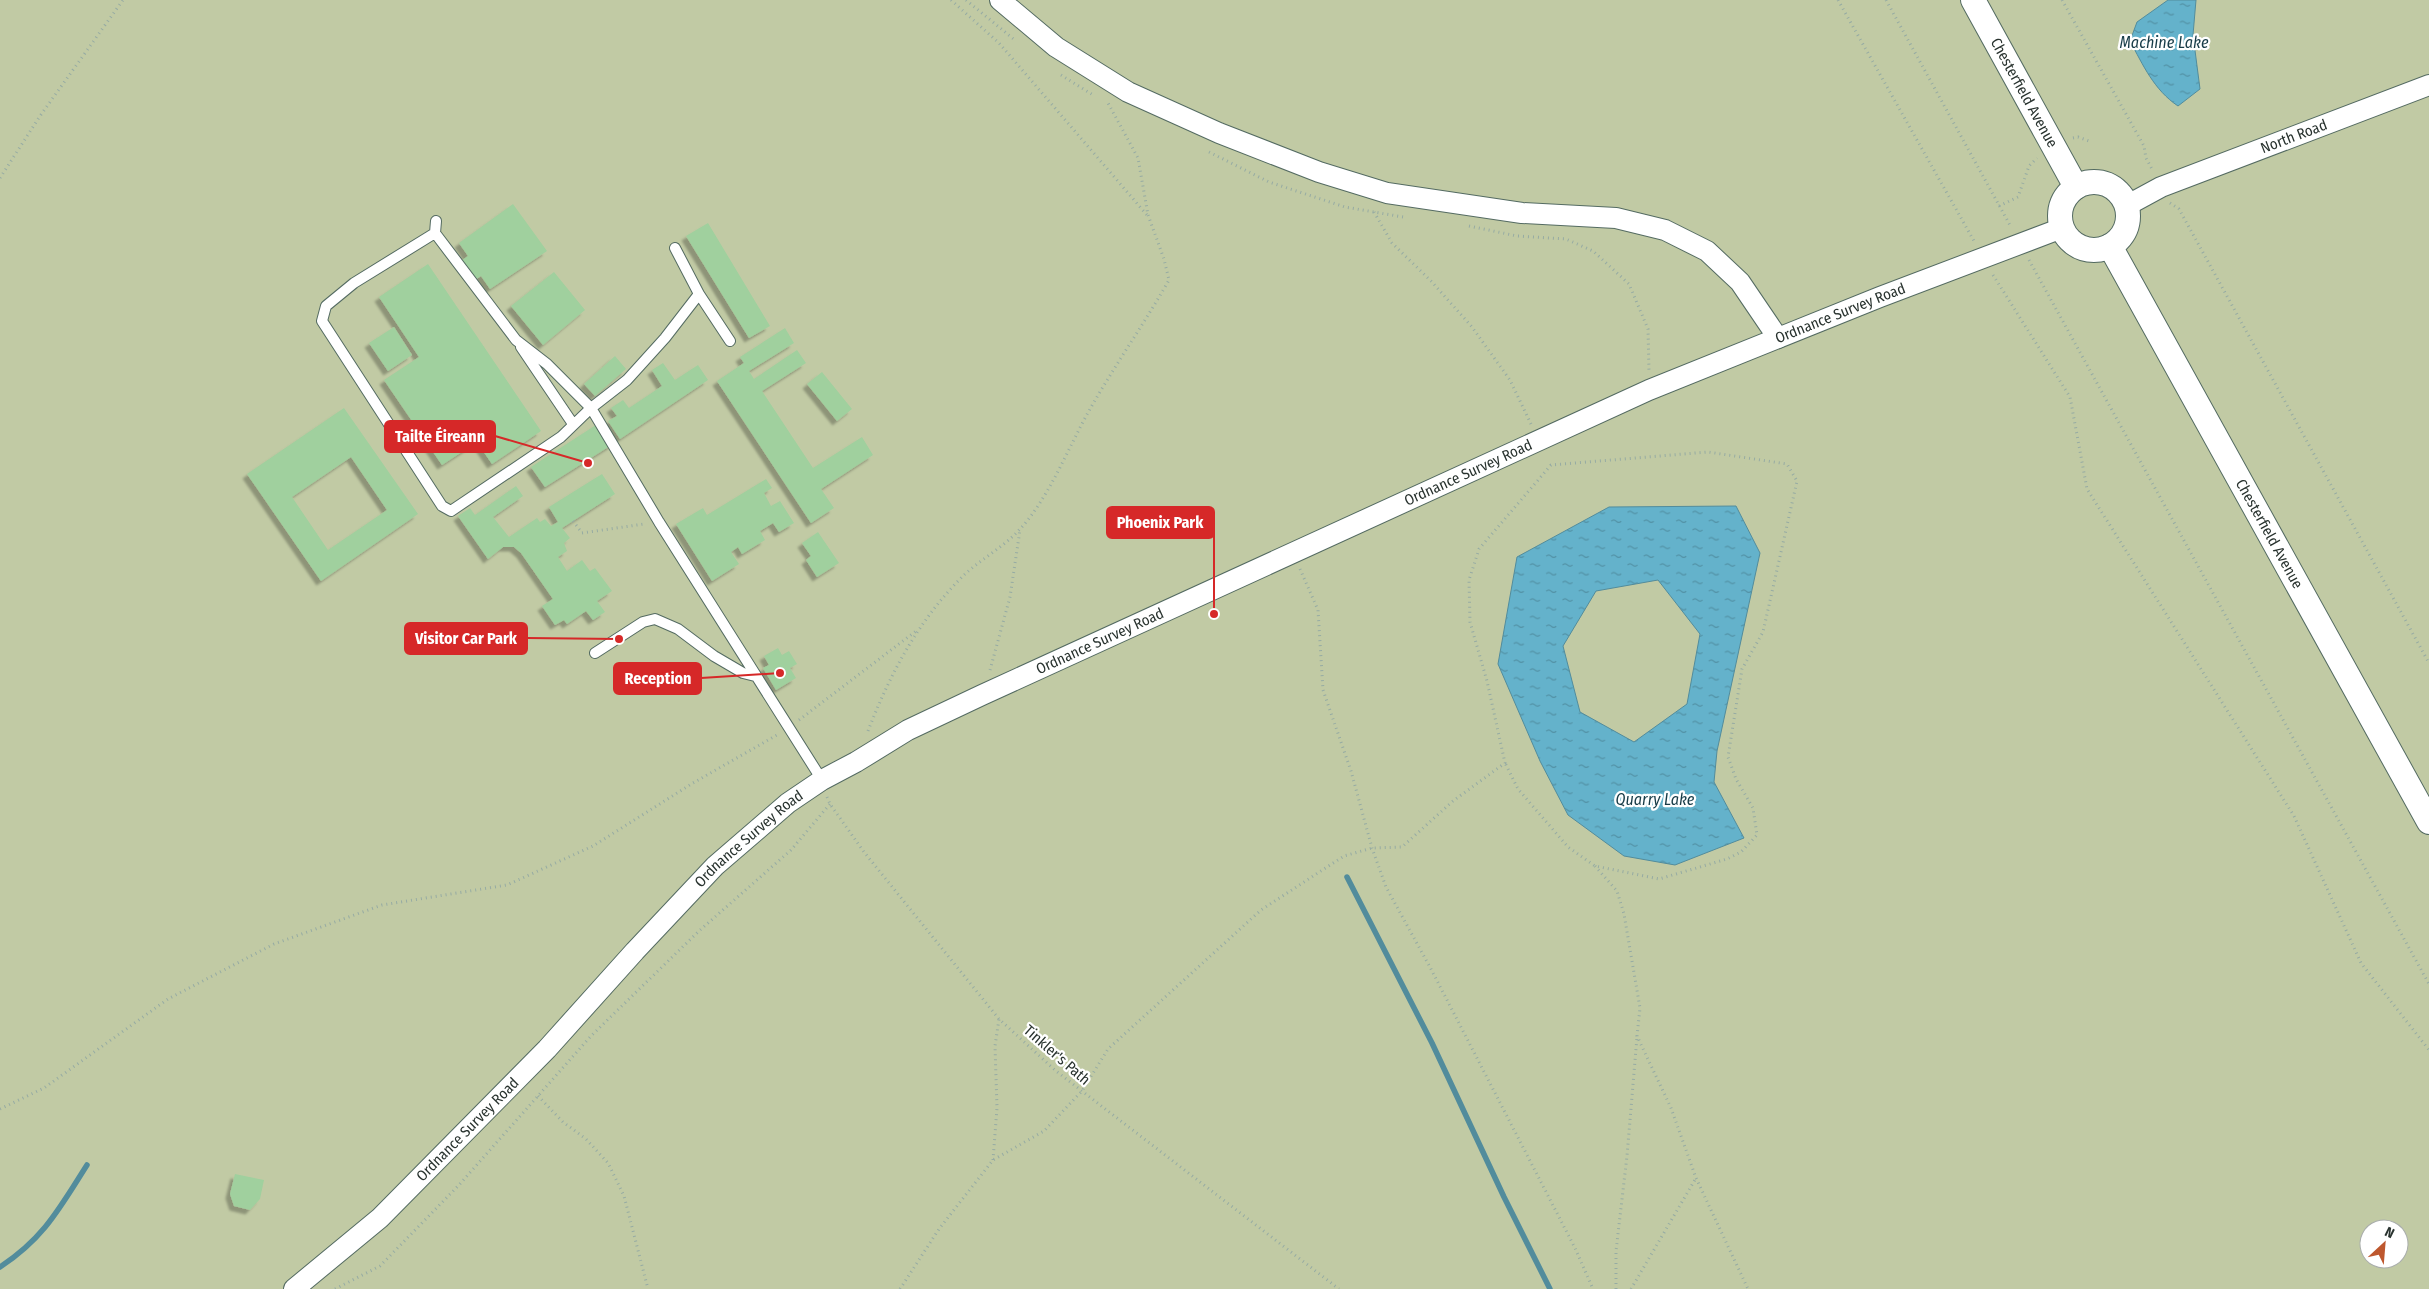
<svg xmlns="http://www.w3.org/2000/svg" width="2429" height="1289" font-family="'Fira Sans Condensed',sans-serif">
<defs>
<pattern id="water-ripples" width="26" height="14" patternUnits="userSpaceOnUse" patternTransform="scale(1.25)"><rect width="26" height="14" fill="#64b2cb"/><path d="M2 4q2-2 4 0t4 0M15 11q2-2 4 0t4 0" fill="none" stroke="#5291a5"/></pattern>
<filter id="shadow"><feDropShadow dx="-4.5" dy="4.5" stdDeviation="1" flood-color="#0004"/></filter>
</defs>
<rect width="100%" height="100%" fill="#dbf6eb"/>
<path fill="#c1caa4" fill-rule="evenodd" d="M0 0H2429V1289H0ZM2369 1229H2399V1259H2369Z"/>
<path fill="url(#water-ripples)" stroke="#528c9c" fill-rule="evenodd" d="M2168 0H2196L2193 35 2200 89 2178 106C2154 90 2143 65 2130 41L2137 22Z
M1736 506 1760 553 1717 751 1714 782 1744 838 1675 865 1624 856 1568 815 1540 761 1498 664 1517 557 1609 507ZM1658 580 1700 634 1687 704 1634 742 1580 712 1563 646 1596 591Z"/>
<g fill="none" stroke-linecap="round" stroke-linejoin="round">
<path stroke="#528c9c" stroke-width="5.5" d="M1347 877 1432 1043 1504 1197 1550 1289
M0 1267C44 1238 59 1209 87 1165"/>
</g>
<path fill="#a0d09e" fill-rule="evenodd" filter="url(#shadow)" d="M513 204 547 251 490 289 481 276 475 280 461 261 468 256 459 243Z
M708 223 770 326 749 338 686 236Z
M428 264 541 431 492 464 477 442 442 465 384 380 419 357 379 297Z
M554 272 585 310 543 345 511 306Z
M394 327 412 355 388 371 369 343Z
M785 328 794 343 749 371 754 379 797 350 806 363 762 391 813 468 862 437 873 455 821 489 834 508 811 523 717 381 744 363 740 357Z
M615 356 626 369 595 396 584 384Z
M663 363 675 380 698 365 708 380 620 439 608 421 617 416 611 408 623 400 629 408 662 386 652 370Z
M822 372 852 409 837 421 807 384Z
M344 408 418 514 321 581 247 474ZM351 457 387 510 328 550 292 497Z
M599 423 613 444 545 487 531 467Z
M602 474 615 494 562 528 570 538 564 543 567 551 558 557 567 571 582 560 590 571 595 568 612 591 597 601 605 612 593 620 586 611 567 624 564 620 555 625 542 606 553 599 521 553 514 547H503L488 559 458 516 470 508 475 515 516 486 523 496 493 517 509 537 537 518 540 522 545 519 551 526 558 522 549 507Z
M766 479 772 488 764 493 771 506 780 501 794 523 779 532 773 523 760 531 765 540 742 554 738 547 731 552 739 564 712 581 676 524 703 508 707 515Z
M818 532 839 563 817 577 806 560 811 556 802 543Z
M778 648 782 655 789 651 797 664 790 668 796 678 776 690 763 668 769 665 764 656Z
M235 1174 264 1180 260 1199 250 1210 234 1206 230 1194Z"/>
<g fill="none" stroke-linecap="round" stroke-linejoin="round">
<defs>
<path id="service" d="M435 233 354 283 326 306 322 321 442 506 451 511 561 437 591 408 547 364 516 340 435 233 436 221
M675 248 699 294 665 338 627 380 591 408 659 522 822 780
M699 294 730 341
M521 347 573 424
M595 653 643 622 655 619 678 629 714 656 743 673 755 676"/>
<g id="minor">
<path d="M1000 0 1056 47 1128 92 1219 133 1319 172 1387 193 1522 213 1616 218 1665 230 1707 251 1740 282 1778 338"/>
<path id="s1" d="M2126 206 2161 187 2429 85"/>
<path id="s2" d="M294 1289 380 1218 547 1049 635 951 715 866 788 803 822 780 856 762 908 730 982 695 1649 390 1880 297 2062 228"/>
</g>
<g id="tertiary">
<path id="s3" d="M1973 0 2076 187"/>
<circle cx="2094" cy="216" r="34"/>
<path id="s4" d="M2110 246 2429 822"/>
</g>
</defs>
<use href="#service" stroke="#546b62" stroke-width="12"/>
<use href="#minor" stroke="#546b62" stroke-width="22"/>
<use href="#tertiary" stroke="#546b62" stroke-width="26"/>
<path stroke="#96aba3" stroke-width="3" stroke-dasharray="1 4" stroke-linecap="butt" d="M951 0 999 43 1147 215
M966 0 1016 41
M1838 0 1974 241
M1886 0 2011 227
M2062 0 2144 146 2146 158 2153 171
M1061 75 1093 95
M2073 138 2078 137 2089 141
M1209 152 1269 182 1345 207 1403 217
M0 178 40 116 123 0
M2170 203 2179 209 2429 663
M1999 206 2018 197 2029 166 2037 158
M1374 212 1392 243 1432 282 1472 327 1510 380 1531 424
M1469 226 1517 236 1566 239 1593 251 1629 284 1648 329 1649 370
M2029 260 2429 984
M1993 275 2070 397 2087 489 2294 816 2361 963 2429 1050
M573 521 582 533 644 524
M1300 569 1318 610 1323 690 1351 771 1372 848 1386 887 1431 969 1575 1248 1593 1289
M990 670 1010 597 1020 530
M799 720 916 631
M868 731C890 674 918 621 962 577 979 560 1003 548 1020 529 1049 498 1069 446 1090 409 1115 365 1144 324 1169 280L1164 259 1148 215 1138 158 1108 103
M827 797 830 804 864 852 999 1019 1056 1071 1339 1289
M1595 866 1617 891 1624 914 1640 1008 1637 1036 1671 1108 1696 1178 1748 1289
M538 1096 563 1122 586 1139 608 1163 624 1196 648 1289
M0 1109 44 1088 168 999 274 944 382 905 507 885 593 846 693 783 777 735
M993 1160 997 1108 995 1046 999 1019
M335 1289 380 1266 459 1185 591 1036 699 931 791 850 830 804
M900 1289 939 1229 993 1160 1044 1131 1082 1091 1108 1049 1261 910 1344 856 1372 848 1402 847 1453 801 1505 763 1487 681 1470 622 1469 580 1479 549 1551 465 1708 452 1787 464 1797 481 1763 632 1742 669 1728 757 1736 779 1753 808 1757 835 1741 852 1727 859 1659 879 1595 866 1568 847 1518 789 1505 763
M1616 1289V1251L1627 1156 1637 1037
M1631 1289 1696 1178"/>
<use href="#service" stroke="#fff" stroke-width="10"/>
<use href="#minor" stroke="#fff" stroke-width="20"/>
<use href="#tertiary" stroke="#fff" stroke-width="24"/>
</g>
<g text-anchor="middle" dominant-baseline="central" stroke-width="4.5" stroke-linejoin="round" paint-order="stroke">
<g font-size="15" fill="#29332f" stroke="#fff">
<text stroke="none"><textPath href="#s3" startOffset="106">Chesterfield Avenue</textPath></text>
<text stroke="none"><textPath href="#s1" startOffset="182">North Road</textPath></text>
<text stroke="none"><textPath href="#s2" startOffset="1856">Ordnance Survey Road</textPath></text>
<text stroke="none"><textPath href="#s2" startOffset="1451">Ordnance Survey Road</textPath></text>
<text stroke="none"><textPath href="#s4" startOffset="329">Chesterfield Avenue</textPath></text>
<text stroke="none"><textPath href="#s2" startOffset="1046">Ordnance Survey Road</textPath></text>
<text stroke="none"><textPath href="#s2" startOffset="641">Ordnance Survey Road</textPath></text>
<text transform="translate(1057 1055) rotate(41)">Tinkler's Path</text>
<text stroke="none"><textPath href="#s2" startOffset="236">Ordnance Survey Road</textPath></text>
</g>
<g font-size="16" font-style="italic" fill="#173b47" stroke="#fff">
<text x="2164" y="42">Machine Lake</text>
<text x="1655" y="799">Quarry Lake</text>
</g>
</g>
<path fill="none" stroke="#d62828" stroke-width="2" d="M588 463L495 436M1214 614L1214 522M619 639L527 638M780 673L701 678"/>
<g fill="#d62828" stroke="#fff" stroke-width="2">
<circle cx="588" cy="463" r="5"/>
<circle cx="1214" cy="614" r="5"/>
<circle cx="619" cy="639" r="5"/>
<circle cx="780" cy="673" r="5"/>
</g>
<g fill="#d62828" stroke="#d62828" stroke-width="2">
<rect x="385" y="421" width="110" height="31" rx="5"/>
<rect x="1107" y="507" width="107" height="31" rx="5"/>
<rect x="405" y="623" width="122" height="31" rx="5"/>
<rect x="614" y="663" width="87" height="31" rx="5"/>
</g>
<g font-size="16" text-anchor="middle" font-weight="bold" fill="#fff">
<text x="440" y="442">Tailte Éireann</text>
<text x="1160" y="528">Phoenix Park</text>
<text x="466" y="644">Visitor Car Park</text>
<text x="658" y="684">Reception</text>
</g>
<g transform="translate(2384 1244) rotate(26)"><circle r="24" fill="#ffffff" stroke="#a9adac"/>
<path d="M0-4L9 19L0 12L-9 19Z" fill="#be572e"/>
<text y="-8" font-size="14" font-weight="bold" text-anchor="middle" fill="#29332f">N</text>
</g>
</svg>
